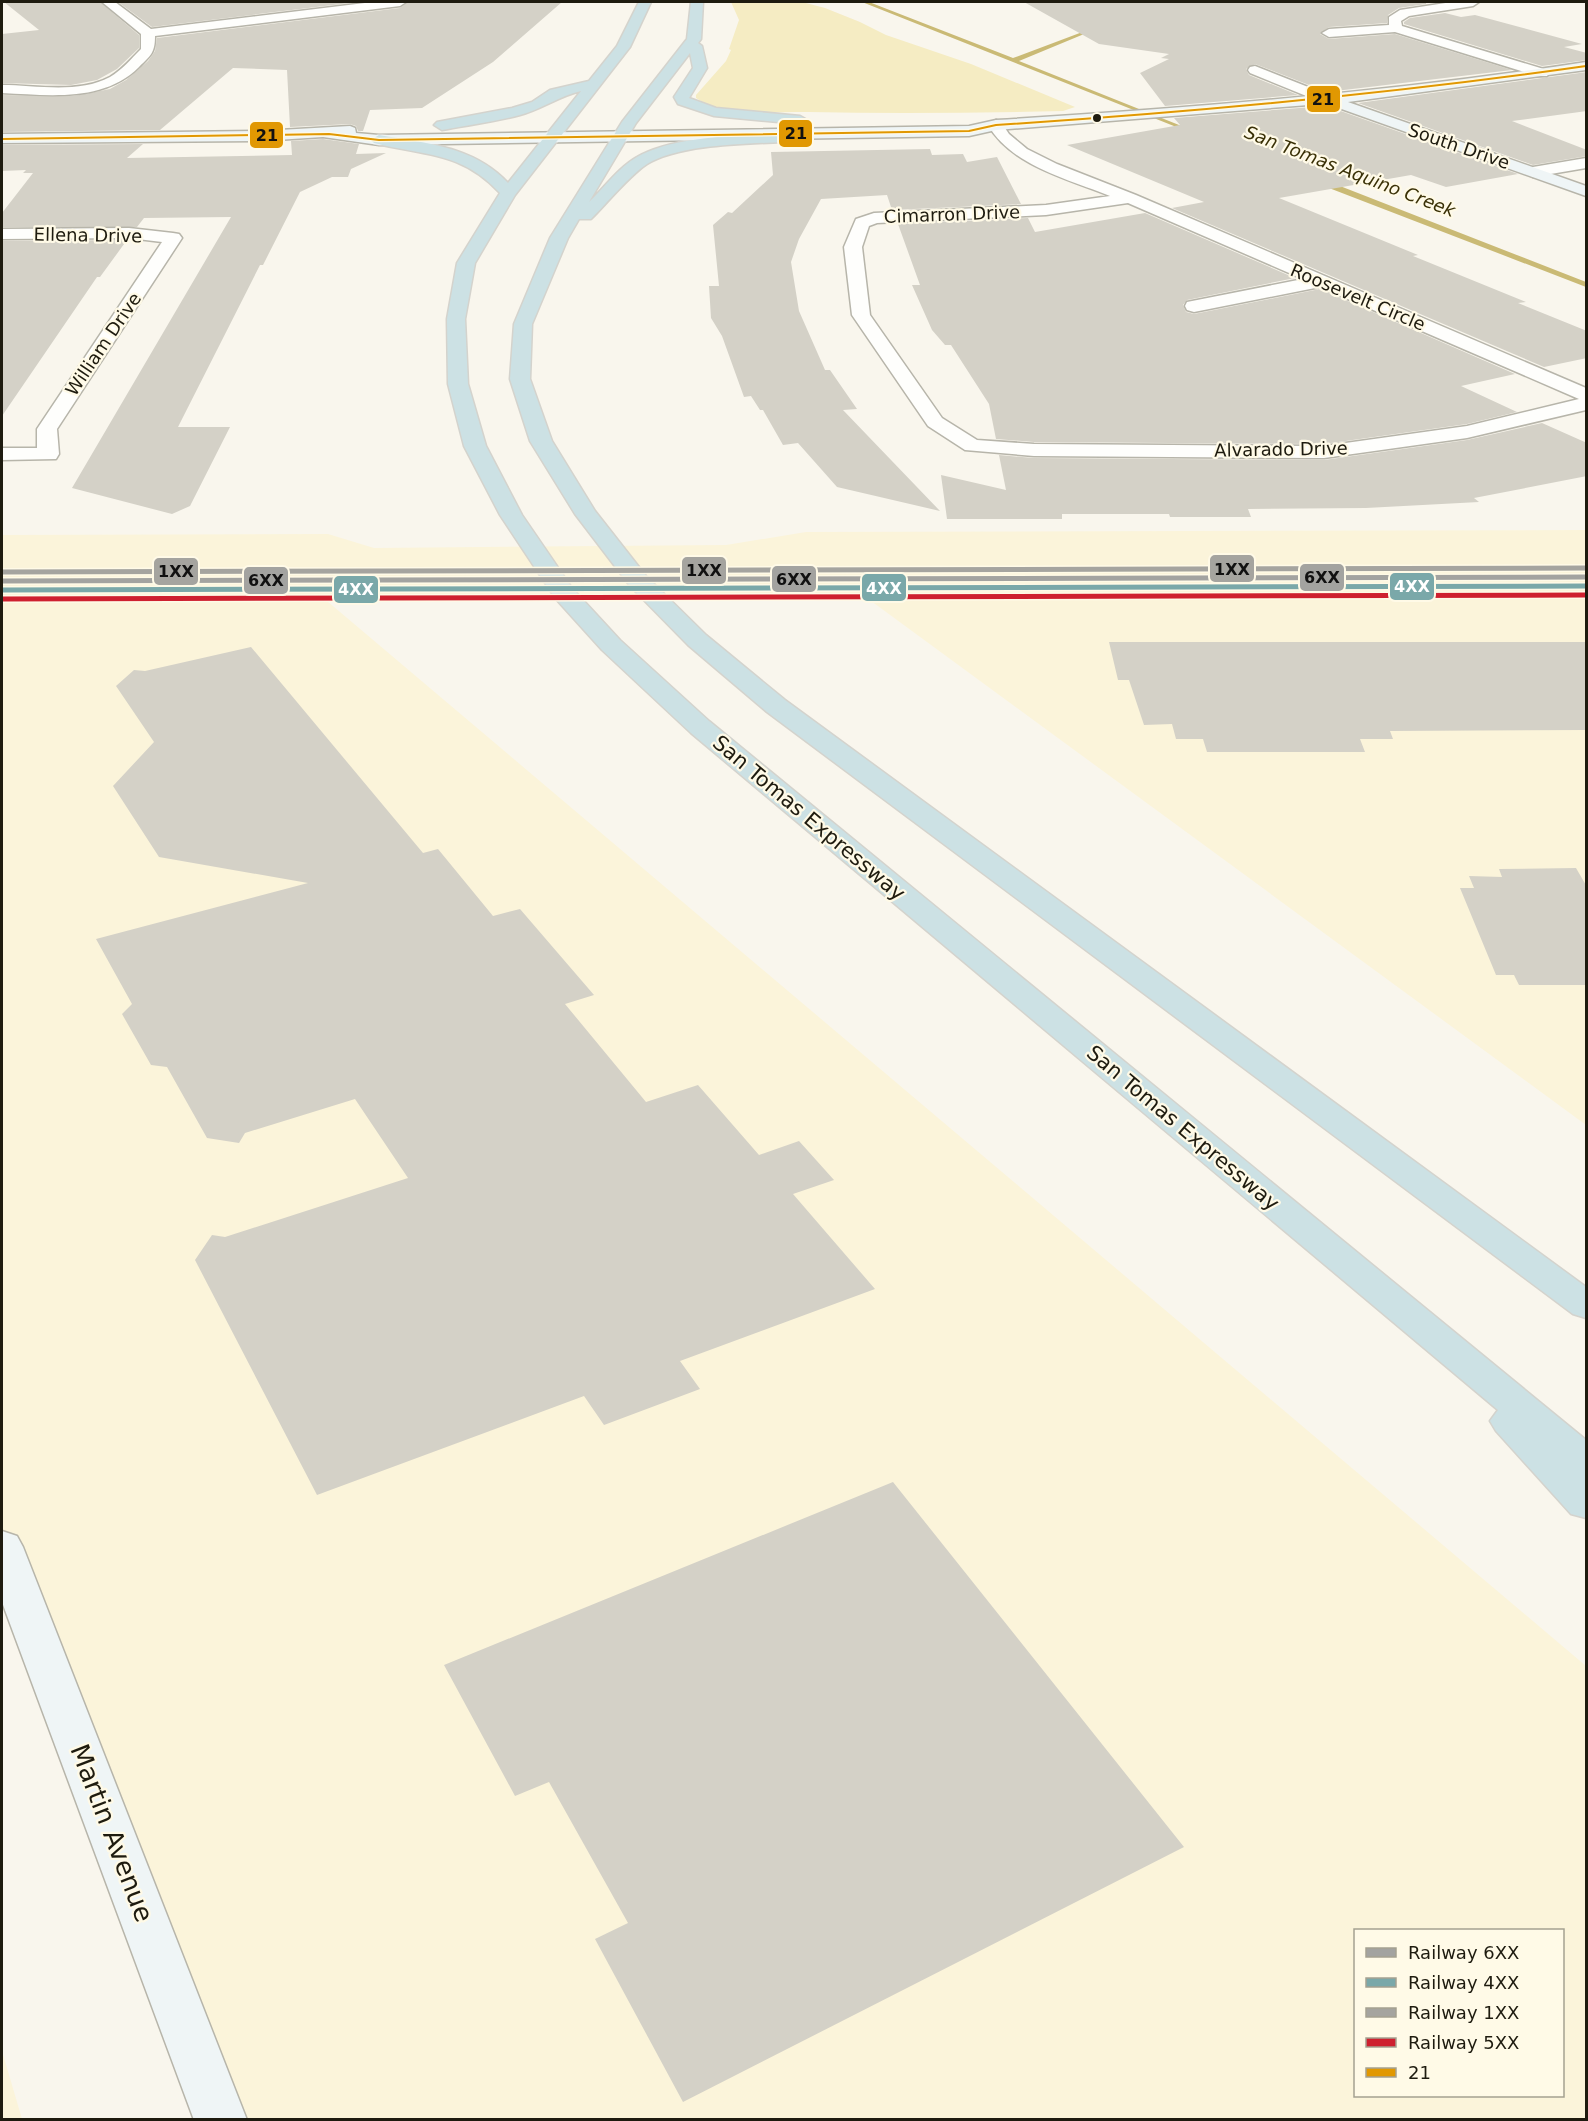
<svg xmlns="http://www.w3.org/2000/svg" width="1588" height="2121" font-family="'DejaVu Sans',sans-serif">
<rect width="100%" height="100%" fill="#f9f6ed"/>
<path fill="#fbf4da" fill-rule="evenodd" d="M1586 530V1125L867 598 327 601 1586 1666V2119H220L2 1558V535L328 534 374 548 726 545 806 532ZM1356 1930H1562V2096H1356Z
M2 2051 22 2119H2Z"/>
<path fill="#f5ecc3" d="M731 2H802L825 8 860 22 886 35 971 64 1075 107 1063 111C978 113 893 114 808 112 774 111 726 118 696 98V95L726 61 731 50 729 49 739 20Z"/>
<g fill="none" stroke-linecap="round" stroke-linejoin="round">
<path fill="#caba75" fill-rule="evenodd" d="M862 2H869L1013 58 1101 25V27L1019 61 1199 133 1194 134Z
M1316 179H1322L1586 282V287L1316 183Z"/>
</g>
<path fill="#d4d1c7" d="M4 2H100L139 35V48L117 69 97 80 71 85 2 83V34L39 30Z
M118 2H358L152 27Z
M408 2H562L493 62 422 108 370 110 363 131H358L356 126 350 124 290 127 287 70 233 68 160 130 2 132V95L74 96 110 89 126 80 148 61 155 51 157 38 400 8Z
M1024 2H1426V4L1399 8 1388 15 1387 23 1329 27 1320 34 1329 39 1395 34 1512 70 1327 92 1255 64 1246 69 1249 75 1298 95 1165 106 1140 73 1169 59 1161 58 1169 54 1099 44Z
M1445 13 1461 17 1475 15 1582 44 1564 47 1587 53V60L1542 66 1404 24V22L1410 18Z
M1587 72V111L1512 121 1587 150V156L1533 165 1358 103Z
M1325 106H1333L1335 109 1518 174 1446 187 1411 175 1279 198 1418 255 1413 256 1526 302 1518 303 1587 331V358L1544 367 1172 208 1204 202 1067 145 1180 125 1174 118Z
M323 139 359 144 356 154 386 153 351 169 348 177H332L300 192 263 265H260L178 427H230L190 506 172 514 72 488 231 217 144 218 137 227H2V213L33 173H23L26 170 2 171V145L143 144 127 158 292 155 291 141Z
M930 149 932 155 963 154 967 162 997 157 1021 204 892 210 887 195 821 199 799 239 791 262 799 311 825 370H830L857 409 843 410 940 511 837 487 798 443 783 445 763 410H760L751 396 744 397 722 336 711 318 709 286H719L713 225 728 212 732 213 773 175 771 152Z
M1145 213 1295 278 1187 300 1183 305 1186 312 1194 314 1320 289 1515 374 1461 386 1517 412 1467 424 1324 444 1034 442 996 439 989 404 951 345H945L932 330 912 285H920L898 224 1028 218 1035 232Z
M127 240 100 277H97L2 416V241Z
M1542 423 1587 443V476L1474 498 1479 502 1366 508 1248 509 1251 517H1170L1169 514H1062V519H947L941 475 1006 490 999 455 1034 458 1324 460 1467 440Z
M1109 642H1587V730L1390 731 1393 739H1360L1365 752H1207L1203 739H1176L1172 724 1144 725 1129 680H1118Z
M251 647 423 853 438 849 493 916 520 909 594 995 565 1004 646 1102 698 1085 759 1155 799 1141 834 1180 793 1194 875 1289 680 1361 700 1389 604 1425 584 1396 317 1495 195 1260 212 1235 225 1237 408 1178 355 1099 245 1133 239 1143 207 1138 167 1067 151 1065 122 1014 132 1004 96 939 308 883 159 857 113 786 154 742 116 686 134 670 145 671Z
M1576 868 1587 887V985H1519L1514 975H1496L1460 888H1474L1469 876 1502 877 1499 869Z
M893 1482 1184 1847 683 2102 595 1939 628 1923 549 1782 515 1796 444 1665Z"/>
<g fill="none" stroke-linecap="round" stroke-linejoin="round">
<defs>
<path id="street" d="M102 2H115L151 29 373 2H406L400 6 155 36C155 53 151 55 139 67 103 103 48 95 2 93V85C35 85 79 94 110 77 122 70 131 59 141 49V34Z
M1452 2H1479L1473 6 1409 16 1401 21 1402 26 1547 70 1549 73 1547 76H1537L1395 32 1329 37 1322 33 1329 29 1389 25V17L1400 10Z
M1255 66 1336 98 1338 101 1331 105 1326 104 1250 73 1248 70 1250 67Z
M996 120 1001 122 1009 134 1027 149 1057 164 1136 195 1586 388V410L1467 438 1324 458 1034 456 965 450 928 426 852 315 844 247 856 219 874 213 1046 205 1110 196C1068 179 1012 166 988 125ZM1128 203 1303 279 1187 302 1185 306 1187 310 1194 312 1320 287 1579 399 1467 426 1324 446 1034 444 977 440 942 418 870 315 862 247 869 226 877 223 1046 215Z
M1586 158V168L1533 177 1525 172 1533 167Z
M129 228 173 233 179 234 182 238 57 429 59 454 56 459 2 460V448H37V429L162 242 129 238 2 239V229Z"/>
<path id="secondary" d="M1586 62V70L1348 102 1586 186V196L1336 107 1334 103 996 130 969 136 379 145 323 137 261 141 2 143V134L261 131 350 126 355 128 356 133 379 135 969 126 996 120C1194 108 1390 92 1586 62Z
M2 1531 17 1536 23 1547 247 2120H194L2 1602Z"/>
<path id="highway" d="M639 2H651L630 47 515 195 475 263 465 319 468 384 486 446 522 515 572 588 620 640 709 721 1586 1440V1518L1571 1514 1496 1431 1490 1421 1498 1410 691 733 602 650 555 598 500 515 464 446 448 384 447 319 457 263 500 193C461 151 425 156 374 143L371 140 379 135C425 143 474 146 508 183L581 91C559 96 542 109 520 115 495 122 468 125 442 130L434 125 437 122 512 108 532 102 550 90 589 81 617 46Z
M691 2H703L701 39 698 43 702 46 707 68 689 98 716 108 800 116 807 120 800 124 714 116 678 104 674 97 693 68 690 53 636 123 589 202C604 188 619 167 637 157 676 134 756 135 802 131L810 136 802 141C760 144 683 142 647 164 630 175 607 203 591 219H579L568 238 532 324 530 379 552 441 595 511 646 576 706 635 785 700 1586 1287V1318L1573 1314 767 712 688 645 630 586 575 514 530 441 510 379 514 324 550 238 622 122 687 39Z"/>
</defs>
<use href="#street" stroke="#b7b5aa" stroke-width="3"/>
<use href="#secondary" stroke="#b7b5aa" stroke-width="3"/>
<use href="#highway" stroke="#d4d3cd" stroke-width="3"/>
<use href="#street" fill="#fefefc" fill-rule="evenodd"/>
<use href="#secondary" fill="#eff5f6" fill-rule="evenodd"/>
<use href="#highway" fill="#cce1e4" fill-rule="evenodd"/>
<defs>
<path id="bus-1" d="M2 139 329 134 379 140 969 131 996 125C1194 112 1390 94 1586 66"/>
</defs>
<use href="#bus-1" stroke="#fffae7" stroke-width="4.5"/>
<use href="#bus-1" stroke="#e19802" stroke-width="2"/>
<defs>
<path id="rail-1" d="M2 581 1586 577"/>
<path id="rail-2" d="M2 590 1586 586"/>
<path id="rail-3" d="M2 572 1586 568"/>
<path id="rail-4" d="M2 599 1586 595"/>
</defs>
<use href="#rail-1" stroke="#fffae7" stroke-width="8"/>
<use href="#rail-2" stroke="#fffae7" stroke-width="8"/>
<use href="#rail-3" stroke="#fffae7" stroke-width="8"/>
<use href="#rail-4" stroke="#fffae7" stroke-width="8"/>
<use href="#rail-1" stroke="#a3a3a0" stroke-width="5"/>
<use href="#rail-2" stroke="#7aa8a9" stroke-width="5"/>
<use href="#rail-3" stroke="#a5a49f" stroke-width="5"/>
<use href="#rail-4" stroke="#ce202f" stroke-width="5"/>
</g>
<circle fill="#1e1b0f" stroke="#fffae7" stroke-width="2" cx="1097" cy="118" r="5"/>
<g text-anchor="middle" dominant-baseline="central" stroke-width="4.5" stroke-linejoin="round" paint-order="stroke">
<g font-size="18" fill="#1e1b0f" stroke="#fffae7">
<text transform="translate(1459 146) rotate(19)">South Drive</text>
<text transform="translate(952 214) rotate(-2)">Cimarron Drive</text>
<text transform="translate(88 235) rotate(1)">Ellena Drive</text>
<text transform="translate(1358 297) rotate(23)">Roosevelt Circle</text>
<text transform="translate(103 344) rotate(-56)">William Drive</text>
<text transform="translate(1281 449) rotate(-1)">Alvarado Drive</text>
</g>
<g font-size="18" font-style="italic" fill="#3a3107" stroke="#fffae7">
<text transform="translate(1350 171) rotate(21)">San Tomas Aquino Creek</text>
</g>
<g font-size="21" fill="#1e1b0f" stroke="#fffae7">
<text transform="translate(809 818) rotate(40)">San Tomas Expressway</text>
<text transform="translate(1183 1128) rotate(40)">San Tomas Expressway</text>
</g>
<g font-size="26" fill="#1e1b0f" stroke="#fffae7">
<text transform="translate(112 1833) rotate(69)">Martin Avenue</text>
</g>
</g>
<g stroke="#fffae7" stroke-width="2">
<rect x="1306" y="85" width="35" height="28" rx="6" fill="#e19802"/>
<rect x="778" y="119" width="35" height="29" rx="6" fill="#e19802"/>
<rect x="249" y="121" width="35" height="28" rx="6" fill="#e19802"/>
<rect x="1209" y="554" width="46" height="29" rx="6" fill="#a5a49f"/>
<rect x="681" y="556" width="46" height="29" rx="6" fill="#a5a49f"/>
<rect x="153" y="557" width="46" height="29" rx="6" fill="#a5a49f"/>
<rect x="1299" y="563" width="46" height="29" rx="6" fill="#a3a3a0"/>
<rect x="771" y="565" width="46" height="28" rx="6" fill="#a3a3a0"/>
<rect x="243" y="566" width="46" height="29" rx="6" fill="#a3a3a0"/>
<rect x="1389" y="572" width="46" height="29" rx="6" fill="#7aa8a9"/>
<rect x="861" y="573" width="46" height="29" rx="6" fill="#7aa8a9"/>
<rect x="333" y="575" width="46" height="29" rx="6" fill="#7aa8a9"/>
</g>
<g font-size="16" text-anchor="middle" font-weight="bold" fill="#fff">
<text x="1412" y="592">4XX</text>
<text x="884" y="594">4XX</text>
<text x="356" y="595">4XX</text>
</g>
<g font-size="16" text-anchor="middle" font-weight="bold" fill="#111">
<text x="1323" y="105">21</text>
<text x="796" y="139">21</text>
<text x="267" y="141">21</text>
<text x="1232" y="575">1XX</text>
<text x="704" y="576">1XX</text>
<text x="176" y="577">1XX</text>
<text x="1322" y="583">6XX</text>
<text x="794" y="585">6XX</text>
<text x="266" y="586">6XX</text>
</g>
<rect width="1588" height="2121" fill="none" stroke="#1e1b0f" stroke-width="6"/>
<rect x="1354" y="1929" width="210" height="168" fill="#fffae7" stroke="#a5a191" stroke-width="1.5"/>
<rect x="1366" y="1948" width="30" height="9" fill="#a3a3a0" stroke="#a5a191" stroke-width="1.5"/>
<text x="1408" y="1959" font-size="18" fill="#1e1b0f">Railway 6XX</text>
<rect x="1366" y="1978" width="30" height="9" fill="#7aa8a9" stroke="#a5a191" stroke-width="1.5"/>
<text x="1408" y="1989" font-size="18" fill="#1e1b0f">Railway 4XX</text>
<rect x="1366" y="2008" width="30" height="9" fill="#a5a49f" stroke="#a5a191" stroke-width="1.5"/>
<text x="1408" y="2019" font-size="18" fill="#1e1b0f">Railway 1XX</text>
<rect x="1366" y="2038" width="30" height="9" fill="#ce202f" stroke="#a5a191" stroke-width="1.5"/>
<text x="1408" y="2049" font-size="18" fill="#1e1b0f">Railway 5XX</text>
<rect x="1366" y="2068" width="30" height="9" fill="#e19802" stroke="#a5a191" stroke-width="1.5"/>
<text x="1408" y="2079" font-size="18" fill="#1e1b0f">21</text>
</svg>
